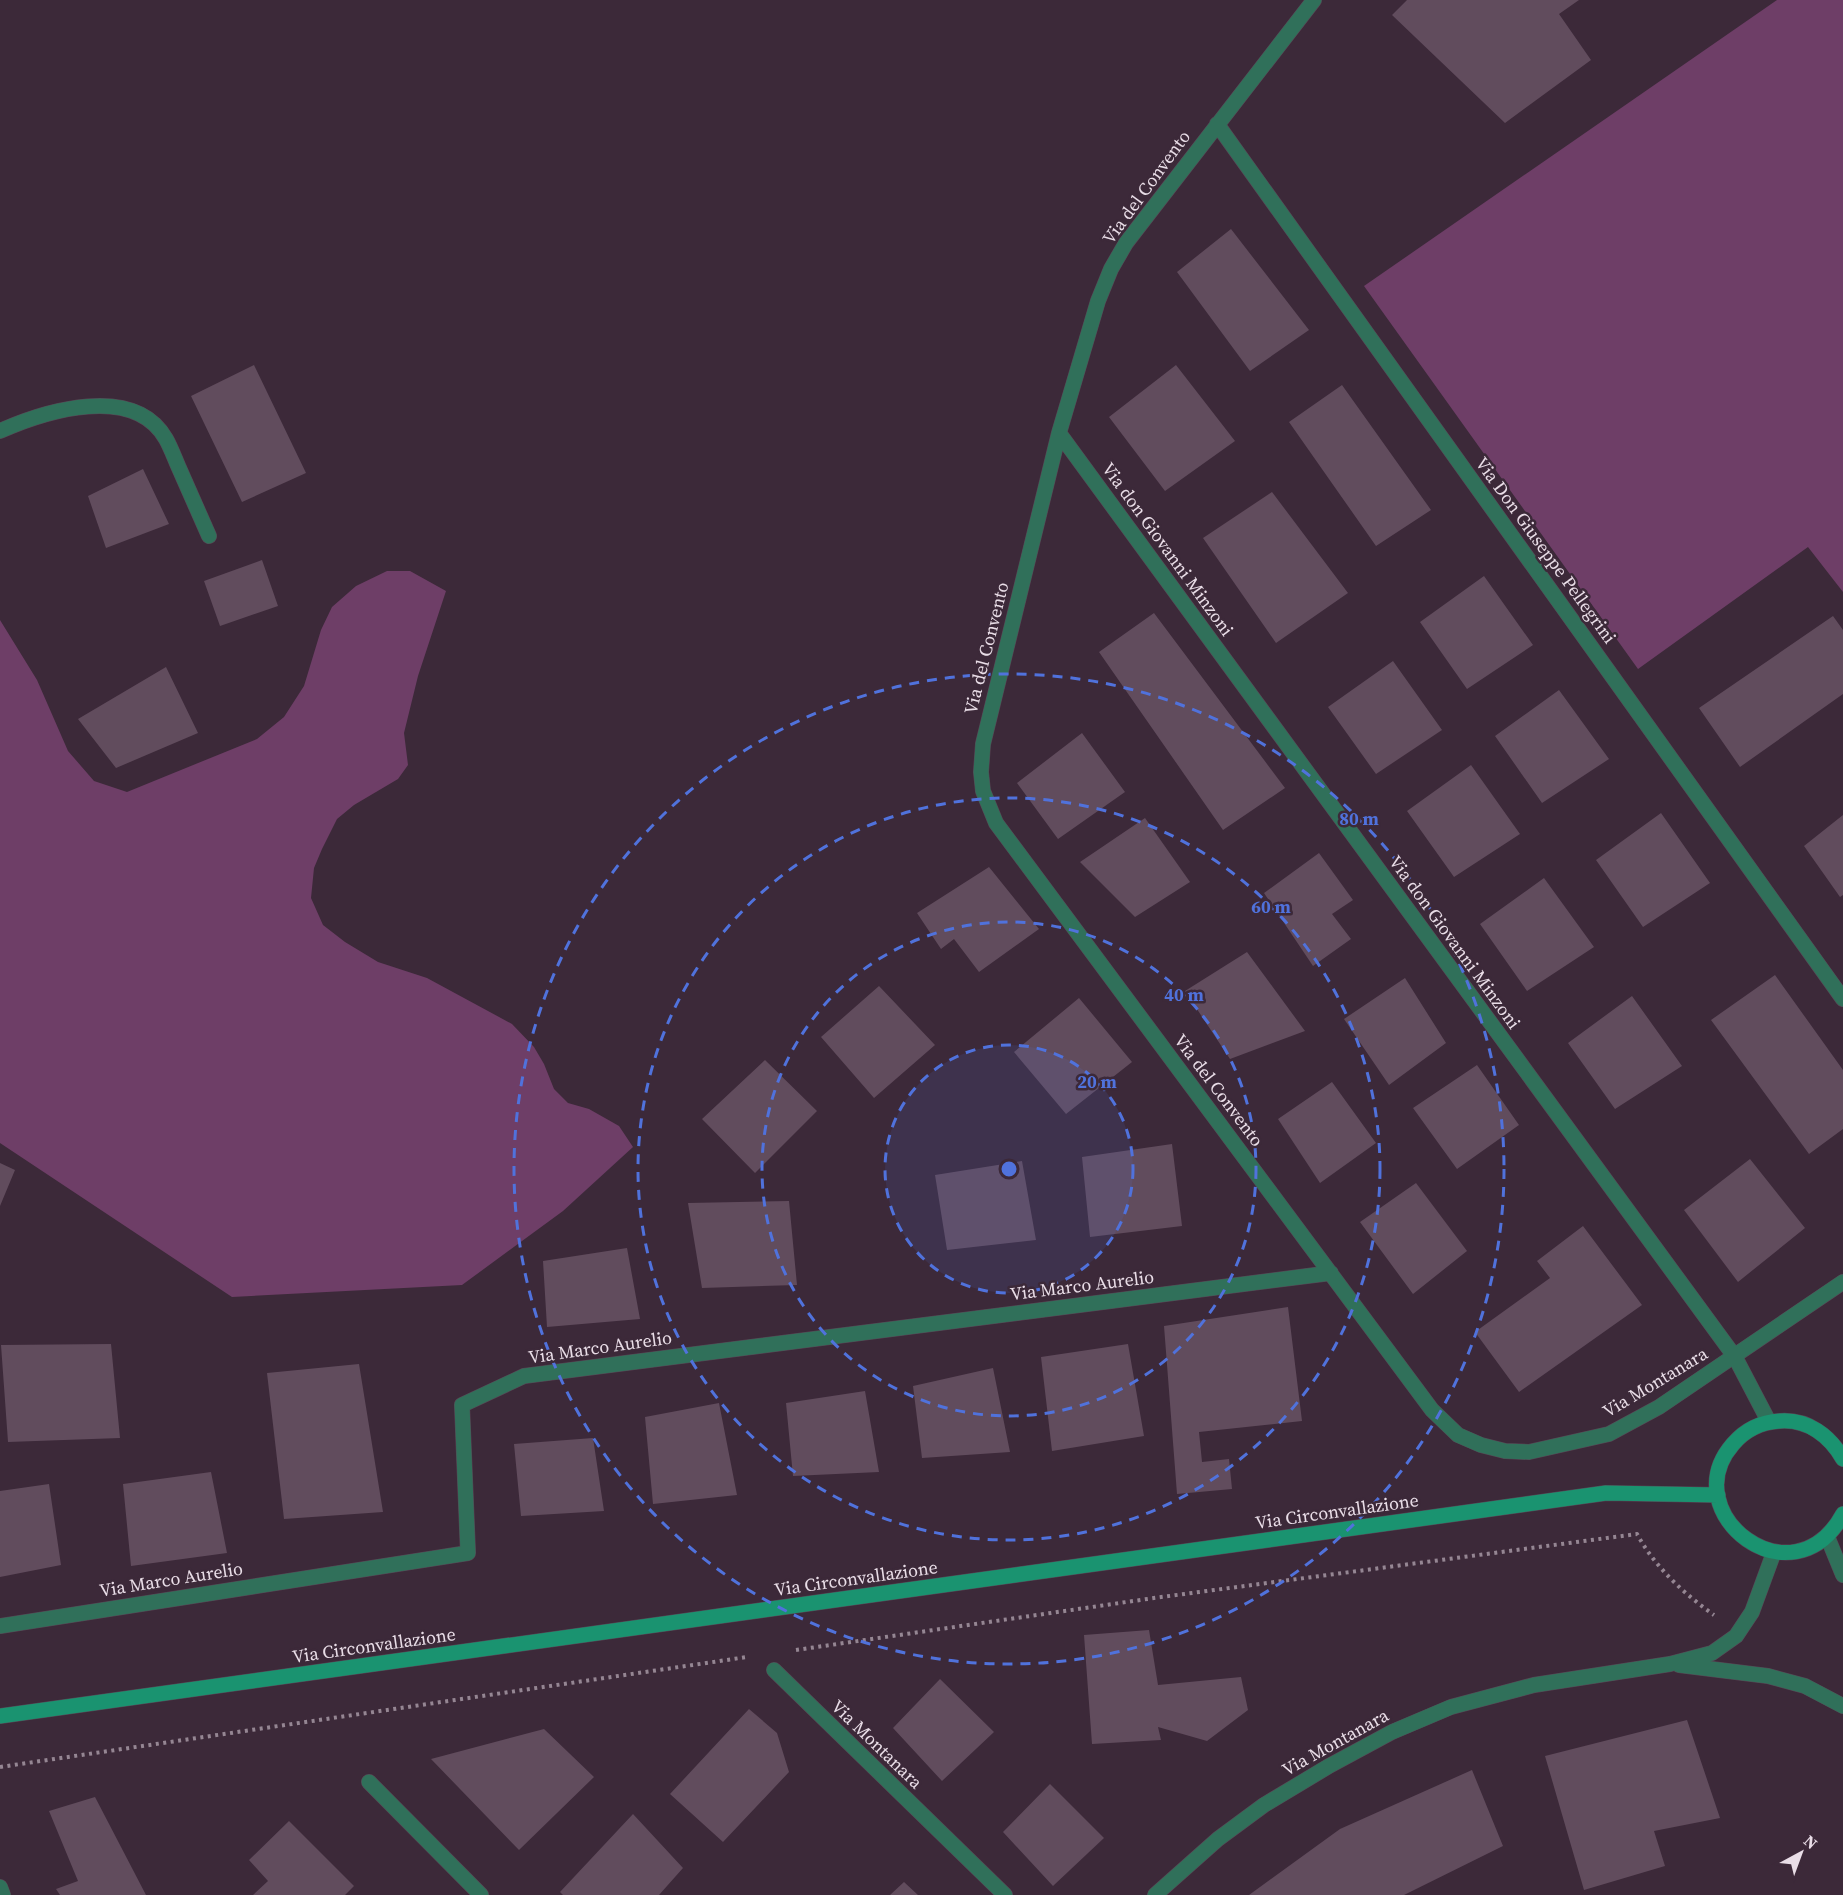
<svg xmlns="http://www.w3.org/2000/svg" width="1843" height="1895" font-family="'Source Serif 4',serif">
<rect width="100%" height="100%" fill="#3c2939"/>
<path fill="#6e3e67" d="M1777 0H1843V592L1808 547 1638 669 1364 286Z
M387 571H410L446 591 418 676 404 733 408 765 398 779 354 805 337 819 322 849 314 868 311 898 323 925 345 942 378 962 427 978 512 1024 534 1047 544 1064 554 1089 568 1103 589 1109 619 1126 633 1147 563 1211 462 1285 232 1297 0 1143V620L37 680 68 751 94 781 127 792 257 739 284 717 304 686 321 630 332 607 356 586Z"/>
<path fill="#614c5d" d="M1407 0H1579L1559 14 1591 60 1505 123 1392 15Z
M1231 229 1309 330 1250 371 1177 272Z
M254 365 306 473 242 502 191 396Z
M1176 365 1235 441 1165 491 1109 417Z
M1342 385 1431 510 1376 546 1289 422Z
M143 469 169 524 106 548 88 496Z
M1272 492 1348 593 1276 643 1203 538Z
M262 560 278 606 220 626 204 581Z
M1484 576 1533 645 1467 689 1420 622Z
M1154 613 1285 788 1223 830 1099 652Z
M1833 616 1843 630V694L1740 767 1699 708Z
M1393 661 1442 730 1376 774 1328 707Z
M166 667 198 733 116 768 78 719Z
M1559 690 1609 759 1542 803 1495 736Z
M1082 733 1125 792 1058 839 1017 783Z
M1471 765 1520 834 1454 877 1407 811Z
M1661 813 1710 883 1643 927 1596 860Z
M1843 815V895L1840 897 1804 846Z
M1145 818 1190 882 1135 917 1080 862Z
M1319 853 1353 900 1332 914 1351 939 1313 966 1264 893Z
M989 867 1039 929 979 972 954 939 941 949 917 913Z
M1544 878 1594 947 1527 991 1480 924Z
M1247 952 1305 1031 1230 1059 1185 991Z
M1775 975 1843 1070V1129L1809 1154 1711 1020Z
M1405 978 1446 1043 1389 1085 1344 1019Z
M879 986 935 1045 874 1098 821 1037Z
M1632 996 1682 1066 1615 1109 1568 1043Z
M1079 998 1132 1062 1066 1114 1014 1052Z
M765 1060 817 1111 755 1173 702 1119Z
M1477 1065 1519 1125 1457 1169 1413 1108Z
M1332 1082 1376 1143 1320 1183 1278 1119Z
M1172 1144 1182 1226 1090 1237 1082 1157Z
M1750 1159 1805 1228 1738 1282 1684 1210Z
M1022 1161 1036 1240 947 1250 935 1175Z
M0 1163 15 1170 0 1206Z
M1416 1183 1467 1251 1413 1294 1360 1222Z
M789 1201 797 1285 702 1288 688 1203Z
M1583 1226 1642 1305 1519 1392 1475 1332 1550 1278 1537 1261Z
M627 1248 640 1319 547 1327 543 1261Z
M1288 1307 1302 1421 1199 1432 1202 1462 1229 1459 1232 1489 1177 1494 1164 1326Z
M111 1344 120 1438 8 1442 1 1345Z
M1128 1344 1144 1436 1052 1451 1041 1357Z
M359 1364 383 1512 284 1519 267 1373Z
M993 1368 1010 1452 922 1458 913 1386Z
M865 1391 879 1472 793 1476 786 1403Z
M719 1403 737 1495 653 1504 645 1417Z
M593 1438 604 1511 521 1516 514 1444Z
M211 1472 227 1553 131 1566 123 1484Z
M49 1484 61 1565 0 1577V1491Z
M1149 1630 1158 1685 1241 1677 1248 1710 1207 1741 1158 1727 1161 1740 1092 1744 1084 1635Z
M940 1679 994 1732 942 1781 893 1728Z
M749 1709 777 1733 789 1772 723 1842 670 1794Z
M1687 1720 1720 1818 1654 1831 1665 1866 1584 1890 1545 1756Z
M544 1729 594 1777 519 1850 431 1759Z
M1472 1770 1503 1846 1404 1895H1249L1340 1829Z
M1050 1784 1104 1838 1053 1886 1003 1832Z
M95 1797 146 1895H60L56 1889 78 1881 49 1811Z
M633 1814 683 1868 659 1895H563L560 1892Z
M289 1821 354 1886 345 1895H253L268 1881 249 1860Z
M904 1882 918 1895H890Z"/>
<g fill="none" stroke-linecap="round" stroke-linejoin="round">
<defs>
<path id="lane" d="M0 431C45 411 134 383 166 439 171 448 175 459 179 468 189 491 199 513 209 536"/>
<path id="street" d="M1314 0 1126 243 1111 269 1098 301 1059 433 983 744 981 772 983 791 996 823 1432 1410 1458 1435 1481 1445 1505 1451 1529 1452 1609 1434 1659 1407 1843 1282
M1217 124 1843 999
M1059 433 1735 1357 1769 1422
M1827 1536 1843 1575
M0 1626 468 1553 462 1405 524 1376 1331 1273
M1679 1665 1768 1676 1805 1686 1843 1706
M774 1670 1005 1895
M369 1782 481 1895
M0 1887 3 1895
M1155 1895 1218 1839 1264 1805 1329 1766 1392 1732 1451 1707 1534 1685 1670 1664 1712 1653 1736 1636 1752 1612 1774 1552"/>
<path id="secondary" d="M1843 1459C1830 1436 1808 1419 1780 1421 1761 1422 1745 1430 1733 1444 1673 1513 1793 1606 1843 1514
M0 1716 1606 1493 1718 1495"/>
</defs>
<use href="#lane" stroke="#584655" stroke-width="16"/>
<use href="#street" stroke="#584655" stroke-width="16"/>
<use href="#secondary" stroke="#584655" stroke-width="16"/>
<path stroke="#958693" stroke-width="4" stroke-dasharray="3 4.5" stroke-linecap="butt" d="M796 1650 1154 1598 1637 1534C1655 1567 1683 1593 1714 1615
M0 1767 747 1657"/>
<use href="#lane" stroke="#30705a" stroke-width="15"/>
<use href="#street" stroke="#30705a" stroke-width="15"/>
<use href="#secondary" stroke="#1a9370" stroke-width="15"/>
</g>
<circle cx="1009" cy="1169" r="124" fill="#5072dc" fill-opacity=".12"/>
<g fill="none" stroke="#5072dc" stroke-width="3" stroke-dasharray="10 8">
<circle cx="1009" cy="1169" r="124"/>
<circle cx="1009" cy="1169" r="247"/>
<circle cx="1009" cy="1169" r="371"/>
<circle cx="1009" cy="1169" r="495"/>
</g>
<g text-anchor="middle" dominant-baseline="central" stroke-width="5" stroke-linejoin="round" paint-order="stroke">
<g font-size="18" fill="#e9dde7" stroke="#3c2939">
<text transform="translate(1146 187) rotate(-54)">Via del Convento</text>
<text transform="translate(1168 549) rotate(54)">Via don Giovanni Minzoni</text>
<text transform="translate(1546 550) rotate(54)">Via Don Giuseppe Pellegrini</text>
<text transform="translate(986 648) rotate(-76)">Via del Convento</text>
<text transform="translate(1455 942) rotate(54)">Via don Giovanni Minzoni</text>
<text transform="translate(1219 1090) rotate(53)">Via del Convento</text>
<text transform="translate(1082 1285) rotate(-7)">Via Marco Aurelio</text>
<text transform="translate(600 1347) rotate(-8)">Via Marco Aurelio</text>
<text transform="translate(1655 1382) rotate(-31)">Via Montanara</text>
<text transform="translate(1337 1511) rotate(-8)">Via Circonvallazione</text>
<text transform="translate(856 1578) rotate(-8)">Via Circonvallazione</text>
<text transform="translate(171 1579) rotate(-9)">Via Marco Aurelio</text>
<text transform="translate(374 1645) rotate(-8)">Via Circonvallazione</text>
<text transform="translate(1335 1742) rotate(-29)">Via Montanara</text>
<text transform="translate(877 1744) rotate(44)">Via Montanara</text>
</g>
</g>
<circle cx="1009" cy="1169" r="9" fill="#5072dc" stroke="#3c2939" stroke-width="3"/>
<g font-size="18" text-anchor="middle" font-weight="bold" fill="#5072dc" stroke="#3c2939" stroke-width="5" stroke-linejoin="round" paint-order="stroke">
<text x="1359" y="825">80 m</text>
<text x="1271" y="913">60 m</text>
<text x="1184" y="1001">40 m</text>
<text x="1097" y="1088">20 m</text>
</g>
<g transform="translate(1801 1853) rotate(41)" stroke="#3c2939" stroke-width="4.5" paint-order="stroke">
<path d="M0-4.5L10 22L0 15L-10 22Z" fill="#e9dde7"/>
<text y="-9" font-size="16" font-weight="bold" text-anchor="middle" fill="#e9dde7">N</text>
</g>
</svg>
